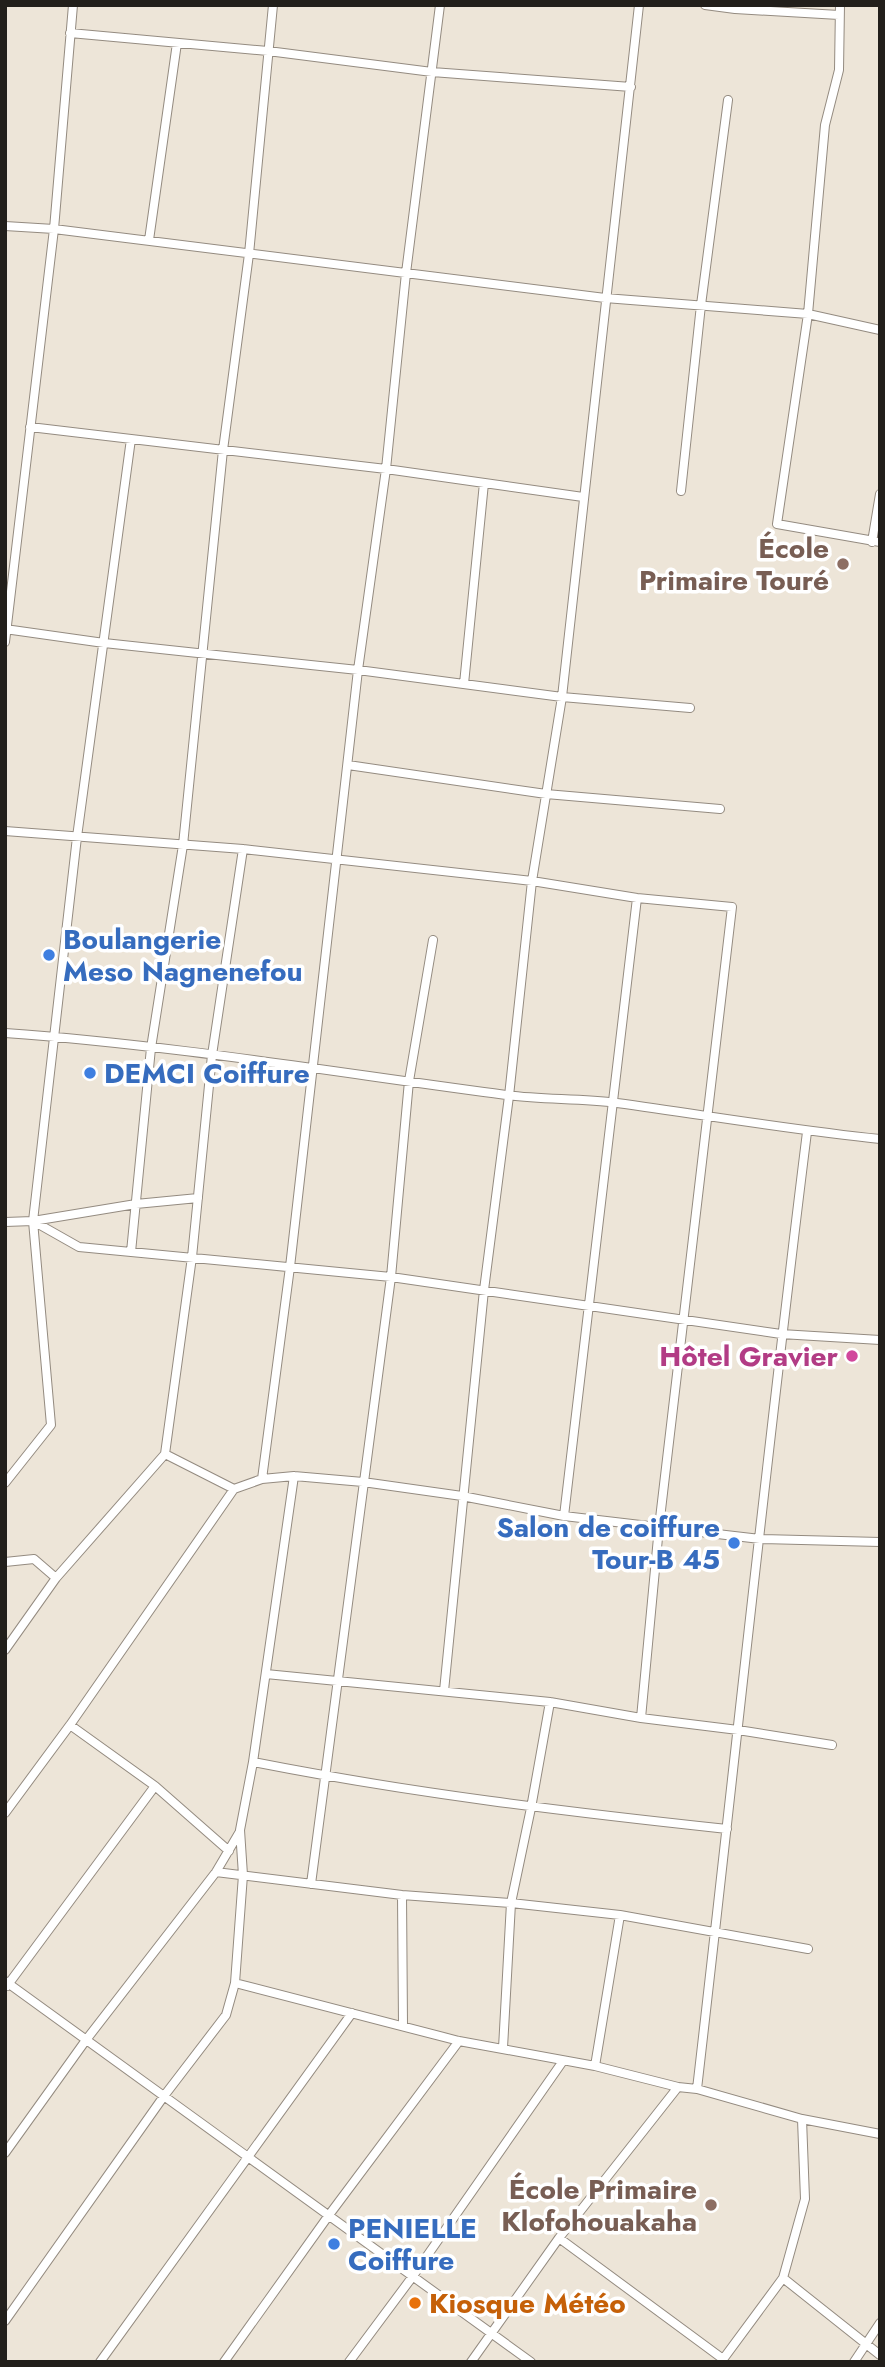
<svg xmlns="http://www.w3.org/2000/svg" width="885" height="2367" font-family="Jost,sans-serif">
<rect width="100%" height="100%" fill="#ede5d8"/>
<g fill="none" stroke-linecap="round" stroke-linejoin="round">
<defs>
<path id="street" d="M705 5 735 9 839 15
M840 5 839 70 825 125 808 314 777 524 880 542
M70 33 268 51 432 72 631 87
M5 226 54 229 605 298 808 314 880 330
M149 240 177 43
M30 427 386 469 583 497
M681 491 701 305 728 100
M872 542 880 494
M5 629 104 643 358 670 562 697 690 708
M5 642 54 229 73 5
M464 684 484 483
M348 765 546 794 720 809
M5 831 243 849 532 881 637 898 732 907 659 1527 641 1718
M5 1033C173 1045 339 1073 506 1095 542 1100 580 1098 617 1103 705 1115 792 1130 880 1139
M33 1221 79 1247 391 1277 781 1334 880 1340
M5 1222 33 1221 136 1204 198 1198
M131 1252 151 1048 183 845 223 450 249 254 273 5
M165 1454 234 1489 262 1479 294 1476 363 1482 462 1496 564 1516 760 1539 880 1542
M262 1479 290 1267 358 670 386 469 406 273 440 5
M5 1483 51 1425 33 1221 77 837 131 439
M564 1516 637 898
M5 1562 34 1559 56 1578
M5 1650 56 1578 165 1454 192 1257 212 1055 243 849
M266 1674 550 1702 641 1718 738 1730 832 1745
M444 1691 484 1290 509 1096 532 881 562 697 639 5
M70 1725 155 1786 229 1851
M253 1762C410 1793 568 1812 727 1829
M5 1813 70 1725 234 1489
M216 1872 402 1895 511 1903 620 1915 808 1949
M311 1884 391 1277 409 1081 433 940
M402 1895 403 2025
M5 1981 531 2362
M235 1983 459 2041 595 2066 678 2087 697 2089 802 2119 880 2134
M7 1986 155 1786
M503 2048 511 1903 531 1808 550 1702
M595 2066 620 1915
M697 2089C734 1770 767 1450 807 1132
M5 2153 86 2040 216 1872 239 1833
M559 2238 723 2359
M783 2278 880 2355
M5 2321 164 2096 226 2015 235 1983 243 1875 240 1830 253 1762 294 1476
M100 2362 352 2013
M224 2362 329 2215 459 2041
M349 2362 413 2276 563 2061
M471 2362 559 2238 678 2087
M721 2362 783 2278 805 2199 802 2119
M854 2362 880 2323"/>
</defs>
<use href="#street" stroke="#948b80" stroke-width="10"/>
<use href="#street" stroke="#fff" stroke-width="8"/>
</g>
<g fill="#8d6e63" stroke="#fff" stroke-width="2.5">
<circle cx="843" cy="564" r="7"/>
<circle cx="711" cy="2205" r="7"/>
</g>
<g fill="#3f7fe0" stroke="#fff" stroke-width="2.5">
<circle cx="49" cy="955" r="7"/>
<circle cx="90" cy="1073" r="7"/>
<circle cx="734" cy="1543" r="7"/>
<circle cx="334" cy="2244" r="7"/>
</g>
<circle fill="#d1479c" stroke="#fff" stroke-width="2.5" cx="852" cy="1356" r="7"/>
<circle fill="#e8710a" stroke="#fff" stroke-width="2.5" cx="415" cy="2303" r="7"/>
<g text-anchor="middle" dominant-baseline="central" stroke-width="7" stroke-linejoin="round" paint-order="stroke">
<g font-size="28" font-weight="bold" fill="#785e54" stroke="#fff" text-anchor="end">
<text x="829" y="548">École<tspan x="829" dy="32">Primaire Touré</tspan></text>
<text x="697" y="2189">École Primaire<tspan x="697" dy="32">Klofohouakaha</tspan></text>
</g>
<g font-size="28" font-weight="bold" fill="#366cbe" stroke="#fff" text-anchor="start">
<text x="63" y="939">Boulangerie<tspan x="63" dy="32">Meso Nagnenefou</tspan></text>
<text x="104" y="1073">DEMCI Coiffure</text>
<text x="720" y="1527" text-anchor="end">Salon de coiffure<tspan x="720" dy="32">Tour-B 45</tspan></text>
<text x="348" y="2228">PENIELLE<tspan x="348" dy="32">Coiffure</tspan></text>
</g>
<g font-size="28" font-weight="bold" fill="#b23c85" stroke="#fff" text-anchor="end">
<text x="838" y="1356">Hôtel Gravier</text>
</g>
<g font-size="28" font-weight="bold" fill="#c56008" stroke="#fff" text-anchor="start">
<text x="429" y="2303">Kiosque Météo</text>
</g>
</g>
<rect width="885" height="2367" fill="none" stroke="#221f1b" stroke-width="14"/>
</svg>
